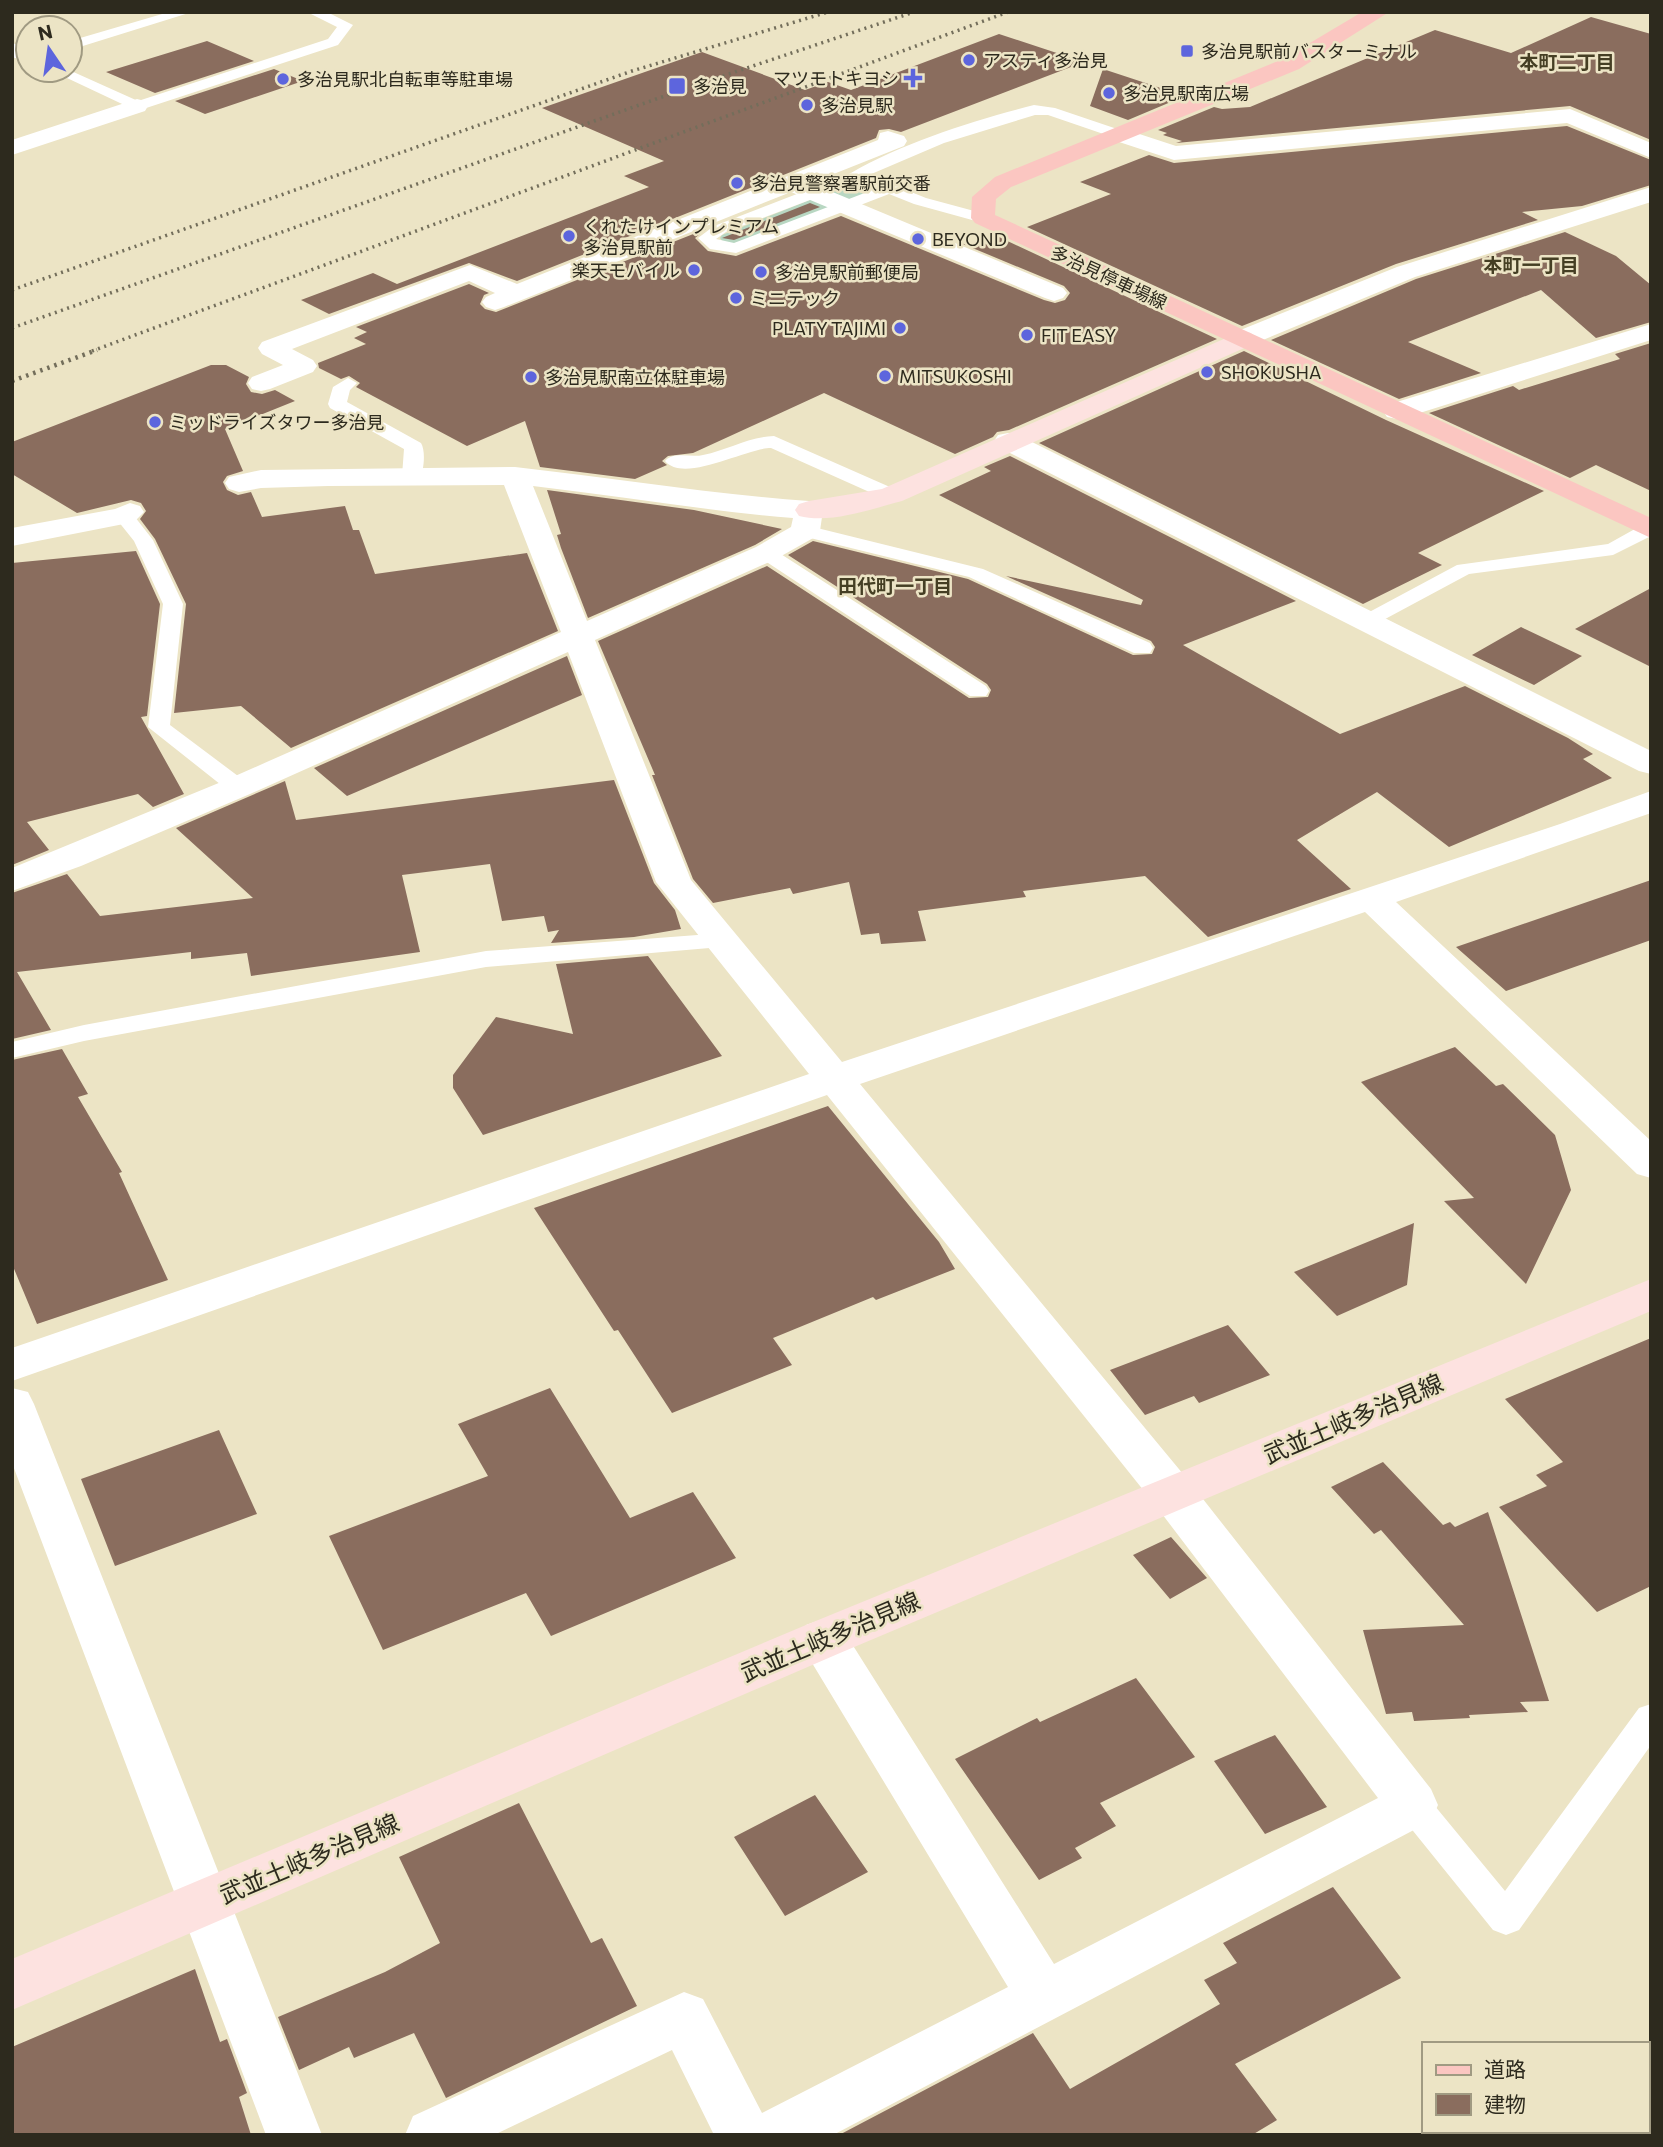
<svg xmlns="http://www.w3.org/2000/svg" width="1663" height="2147" font-family="Commissioner,'Noto Sans JP',sans-serif">
<rect width="100%" height="100%" fill="#ece4c5"/>
<path fill="#b8d7c2" d="M845 186 864 194 733 244 723 242 720 238 722 235Z"/>
<path fill="#8a6d5e" d="M1591 17 1651 34V140L1570 106 1176 143 1182 141 1163 135 1167 133 1158 130 1214 107 1222 109 1250 107 1435 30 1511 53Z
M999 34 1084 62 901 132 889 129 879 130 876 138 517 281 469 263 329 314 301 300 373 273 397 284 649 187 624 176 664 161 542 108 702 52 805 90 828 82 851 90Z
M207 41 254 61 155 93 106 72Z
M274 69 303 81 205 114 175 101Z
M1103 69 1185 96 1128 120 1090 106Z
M1567 126 1651 160V185L1582 206 1522 212 1538 220 1396 264 1242 326 1027 227 1111 194 1080 182 1149 155 1174 163Z
M810 203 820 207 734 240 722 238Z
M841 216 1044 300 1055 303 1065 300 1070 293 1064 286 958 242 973 247 999 237 1217 339 1009 430 997 432 993 437 955 454 824 393 693 453 668 456 662 461 667 465 635 479 540 467 525 421 467 446 356 387 360 383 349 376 341 379 319 368 318 363 366 344 354 338 367 332 356 327 469 284 489 293 484 295 480 304 485 309 496 312 706 229 695 238 708 251 736 256Z
M1565 232 1616 256 1651 285V322L1596 338 1541 290 1408 342 1481 373 1399 399 1271 340 1416 279Z
M1651 343V491L1596 465 1570 478 1429 413 1513 386 1519 390 1620 359 1615 354Z
M1244 351 1386 420 1544 491 1418 553 1442 565 1363 604 1039 443Z
M211 365H226L249 377 246 384 251 392 262 394 275 390 295 401 225 429 243 471 227 476 223 482 227 490 238 495 251 492 262 517 345 506 353 530H359L375 574 527 553 558 631 291 748 241 706 174 713 186 604 155 539 140 519 146 511 141 503 131 500 77 513 12 474V442Z
M1010 456 1296 601 1183 645 1340 734 1465 686 1568 738 1593 754 1583 759 1612 778 1449 847 1377 792 1297 840 1351 889 1208 937 1145 876 1023 891 1026 897 918 911 926 941 881 944 879 933 861 935 849 882 793 894 790 888 713 903 693 879 652 775H655L598 641 767 566 969 698 988 697 991 690 987 684 788 555 813 541 968 579 1133 655 1152 654 1155 647 1151 641 1006 576 1141 605 1143 600 939 495 991 471 984 467Z
M547 490 694 510 782 529 755 545 588 618 561 548 557 535 561 534Z
M136 551 160 604 147 716 141 717 184 794 153 807 138 794 27 822 49 850 12 865V563Z
M1651 588V667L1575 629Z
M1521 627 1582 656 1534 685 1472 655Z
M567 656 582 695 347 796 314 768Z
M614 780 654 883 675 910 681 929 634 937 551 943 559 930 548 932 544 916 502 921 490 864 402 875 420 952 251 976 247 953 191 959V952L17 972 51 1030 12 1039V893L67 874 100 916 253 898 176 828 285 781 296 820Z
M1651 880V940L1506 991 1456 947Z
M648 956 722 1056 483 1135 453 1088V1075L496 1017 573 1034 556 964Z
M1455 1047 1496 1086 1503 1084 1555 1135 1571 1190 1526 1284 1444 1201 1474 1198 1361 1082Z
M62 1049 88 1094 78 1097 122 1172 119 1173 168 1280 37 1324 12 1264V1060Z
M828 1106 939 1242 955 1269 876 1300 873 1297 773 1338 792 1365 672 1413 618 1330 614 1331 534 1208Z
M1414 1223 1407 1285 1337 1316 1294 1272Z
M1228 1325 1270 1375 1199 1403 1194 1396 1145 1415 1110 1370Z
M1651 1338V1586L1597 1612 1499 1507 1547 1486 1536 1475 1563 1462 1505 1399Z
M550 1388 630 1518 693 1492 736 1558 551 1636 526 1593 383 1650 329 1536 488 1476 458 1424Z
M219 1430 257 1514 115 1566 81 1479Z
M1383 1462 1443 1525 1450 1522 1455 1527 1488 1512 1549 1701 1520 1702 1528 1712 1469 1715 1470 1718 1414 1721 1412 1712 1386 1714 1363 1630 1464 1625 1381 1530 1374 1534 1331 1487Z
M1171 1537 1207 1578 1170 1599 1133 1555Z
M1136 1678 1195 1757 1100 1803 1116 1826 1075 1848 1082 1858 1039 1880 955 1759 1037 1718 1040 1722Z
M1275 1735 1327 1807 1265 1834 1214 1761Z
M815 1795 868 1872 785 1916 734 1837Z
M519 1803 591 1943 602 1938 637 2006 446 2098 414 2033 354 2058 349 2047 299 2070 278 2017 385 1972 440 1943 399 1857Z
M1333 1887 1401 1978 1235 2064 1277 2120 1252 2135H839L1033 2033 1070 2089 1220 2004 1204 1980 1237 1963 1223 1943Z
M195 1969 220 2042 227 2039 247 2093 239 2097 251 2135H12V2047Z"/>
<g fill="none" stroke-linecap="round" stroke-linejoin="round">
<path fill="#fff" fill-rule="evenodd" d="M169 12H192L70 50V41Z
M307 12H327L353 25 338 45 137 111 50 70H69L138 101 328 39 337 27Z
M1034 105 1055 108 1126 132 1129 135 1121 140 1048 115H1035L944 143 869 175 926 198 989 215 991 218 983 223 914 204 889 194 736 253 710 249 698 238 714 226 851 173C904 142 975 120 1034 105ZM857 182 875 189 734 243 716 239 726 232Z
M348 378 357 383 350 390 347 402 421 443C426 451 424 472 419 480L412 482 402 476 404 449 330 408 328 404 333 387Z
M774 436 899 491 902 495 899 499H885L771 448C746 448 684 484 665 461 674 451 691 458 703 455 728 450 748 437 774 436Z
M124 510 131 512 153 540 183 604 170 725 246 782 249 787 246 792H230L148 727 163 604 134 541 114 516 117 512Z
M1651 523V536L1613 555 1469 574 1374 625H1360L1356 621 1360 617 1457 565 1608 544 1642 525Z
M805 525 983 569 1150 643 1153 648 1150 653H1134L969 577 798 535 795 531 798 527Z
M766 547 773 549 986 686 989 691 986 696H970L759 557 756 553 759 549Z
M724 933 733 936 736 941 733 946 486 967 84 1041 12 1058V1042L84 1025 486 951Z
M1651 1704V1745L1519 1930 1506 1935 1493 1930 1401 1816 1396 1805 1401 1794 1413 1790 1425 1794 1505 1891 1639 1708Z"/>
<path fill="#fff" fill-rule="evenodd" d="M12 43 28 48V62L12 57Z
M137 99 145 101 148 106 145 111 12 155V140Z
M1570 109 1651 143V158L1567 123 1174 160 1113 140 1110 135 1113 130 1121 128 1176 146Z
M888 131 904 136 907 141 904 146 811 183 1063 288 1067 293 1063 298 1054 301 1045 298 791 192 504 307 495 310 486 307 482 302 486 297 495 293 469 281 292 349 313 360 317 366 313 372 270 389 261 391 252 389 248 383 252 377 283 365 262 354 258 348 262 342 470 265 517 284 878 140 880 133Z
M1651 187V202L1415 277 1251 345 1242 347 1233 345 1229 339 1233 333 1397 267Z
M1651 324V340L1407 417 1397 419 1387 417 1383 411 1387 405Z
M1008 433 1018 435 1651 751V774L1639 771 998 447 994 441 998 435Z
M515 467C613 478 710 494 809 501L819 504 823 510 820 531 815 537 776 559 595 640 691 880 842 1062 1560 824 1651 791V813L1396 902 1651 1141V1178L1637 1174 1365 912 860 1084 1188 1480 1431 1789 1438 1805 1431 1821 833 2135H714L672 2050 494 2135H405L413 2116 684 1992 703 1999 762 2113 1008 1987 806 1653 799 1639 806 1625 823 1619 840 1625 1054 1964 1378 1798 1156 1506 827 1095 12 1381V1348L809 1074 656 882 568 652 250 794 81 866 12 891V868L226 780 561 632 504 485 328 486 261 488 239 492 229 489 225 483 229 477 261 470ZM533 486C620 496 706 511 793 518L791 527 756 547 587 621Z
M130 503 140 506 144 512 134 522 12 546V528L115 509Z
M12 1388 28 1392 34 1404 322 2135H266L12 1463Z"/>
<path fill="#fde2e0" fill-rule="evenodd" d="M1242 331 1251 333 1255 339 1251 345 902 501C871 509 831 524 799 516L795 510 799 504 809 501 882 489Z
M1651 1279V1311L840 1653 12 2010V1959L806 1625Z"/>
<path fill="#fbc6c1" fill-rule="evenodd" d="M1362 12H1389L1299 69 1011 187 996 199 995 215 1651 518V538L975 223 971 218 972 197 995 177 1283 59Z"/>
<path stroke="#736e5b" stroke-width="3.5" stroke-dasharray="2 4.5" stroke-linecap="butt" d="M12 290 632 71 828 12
M12 328 690 87 914 12
M92 351 1008 12"/>
<path stroke="#736e5b" stroke-width="4.5" stroke-dasharray="2.5 5" stroke-linecap="butt" d="M12 381 97 350"/>
</g>
<g fill="#5d65dd" stroke="#ece4c5" stroke-width="2.5">
<rect x="1180" y="44" width="14" height="14" rx="3.5"/>
<circle cx="969" cy="60" r="7"/>
<path d="M909.5 67.5h7v7h7v7h-7v7h-7v-7h-7v-7h7z"/>
<circle cx="283" cy="79" r="7"/>
<rect x="668" y="77" width="18" height="18" rx="3.5"/>
<circle cx="1109" cy="93" r="7"/>
<circle cx="807" cy="105" r="7"/>
<circle cx="737" cy="183" r="7"/>
<circle cx="569" cy="236" r="7"/>
<circle cx="918" cy="239" r="7"/>
<circle cx="694" cy="270" r="7"/>
<circle cx="761" cy="272" r="7"/>
<circle cx="736" cy="298" r="7"/>
<circle cx="900" cy="328" r="7"/>
<circle cx="1027" cy="335" r="7"/>
<circle cx="1207" cy="372" r="7"/>
<circle cx="885" cy="376" r="7"/>
<circle cx="531" cy="377" r="7"/>
<circle cx="155" cy="422" r="7"/>
</g>
<g text-anchor="middle" dominant-baseline="central" stroke-width="5" stroke-linejoin="round" paint-order="stroke">
<g font-size="18" fill="#2d2a1e" stroke="#ece4c5" text-anchor="start">
<text x="1201" y="51">多治見駅前バスターミナル</text>
<text x="983" y="60">アスティ多治見</text>
<text x="899" y="78" text-anchor="end">マツモトキヨシ</text>
<text x="297" y="79">多治見駅北自転車等駐車場</text>
<text x="693" y="86">多治見</text>
<text x="1123" y="93">多治見駅南広場</text>
<text x="821" y="105">多治見駅</text>
<text x="751" y="183">多治見警察署駅前交番</text>
<text x="583" y="226">くれたけインプレミアム<tspan x="583" dy="21">多治見駅前</tspan></text>
<text x="932" y="239">BEYOND</text>
<text x="680" y="270" text-anchor="end">楽天モバイル</text>
<text x="775" y="272">多治見駅前郵便局</text>
<text x="750" y="298">ミニテック</text>
<text x="886" y="328" text-anchor="end">PLATY TAJIMI</text>
<text x="1041" y="335">FIT EASY</text>
<text x="1221" y="372">SHOKUSHA</text>
<text x="899" y="376">MITSUKOSHI</text>
<text x="545" y="377">多治見駅南立体駐車場</text>
<text x="169" y="422">ミッドライズタワー多治見</text>
</g>
<g font-size="18" fill="#2d2a1e" stroke="#ece4c5">
<text transform="translate(1109 277) rotate(25)">多治見停車場線</text>
</g>
<g font-size="19" font-weight="bold" fill="#453f24" stroke="#ece4c5">
<text x="1567" y="61">本町二丁目</text>
<text x="1531" y="264">本町一丁目</text>
<text x="895" y="585">田代町一丁目</text>
</g>
<g font-size="24" fill="#2d2a1e" stroke="#ece4c5">
<text transform="translate(1353 1418) rotate(-23)">武並土岐多治見線</text>
<text transform="translate(830 1636) rotate(-23)">武並土岐多治見線</text>
<text transform="translate(309 1858) rotate(-23)">武並土岐多治見線</text>
</g>
</g>
<rect width="1663" height="2147" fill="none" stroke="#2d2a1e" stroke-width="28"/>
<rect x="1422" y="2042" width="228" height="91" fill="#ece4c5" stroke="#a09a82" stroke-width="2"/>
<rect x="1436" y="2065" width="35" height="10" fill="#fbc6c1" stroke="#a09a82" stroke-width="2"/>
<text x="1484" y="2077" font-size="21" fill="#2d2a1e">道路</text>
<rect x="1436" y="2094" width="35" height="21" fill="#8a6d5e" stroke="#a09a82" stroke-width="2"/>
<text x="1484" y="2112" font-size="21" fill="#2d2a1e">建物</text>
<g transform="translate(49 49) rotate(347)"><circle r="33" fill="#ece4c5" stroke="#a09a82" stroke-width="2"/>
<path d="M0-5L12 26L0 18L-12 26Z" fill="#5d65dd"/>
<text y="-10" font-size="19" font-weight="bold" text-anchor="middle" fill="#2d2a1e">N</text>
</g>
</svg>
